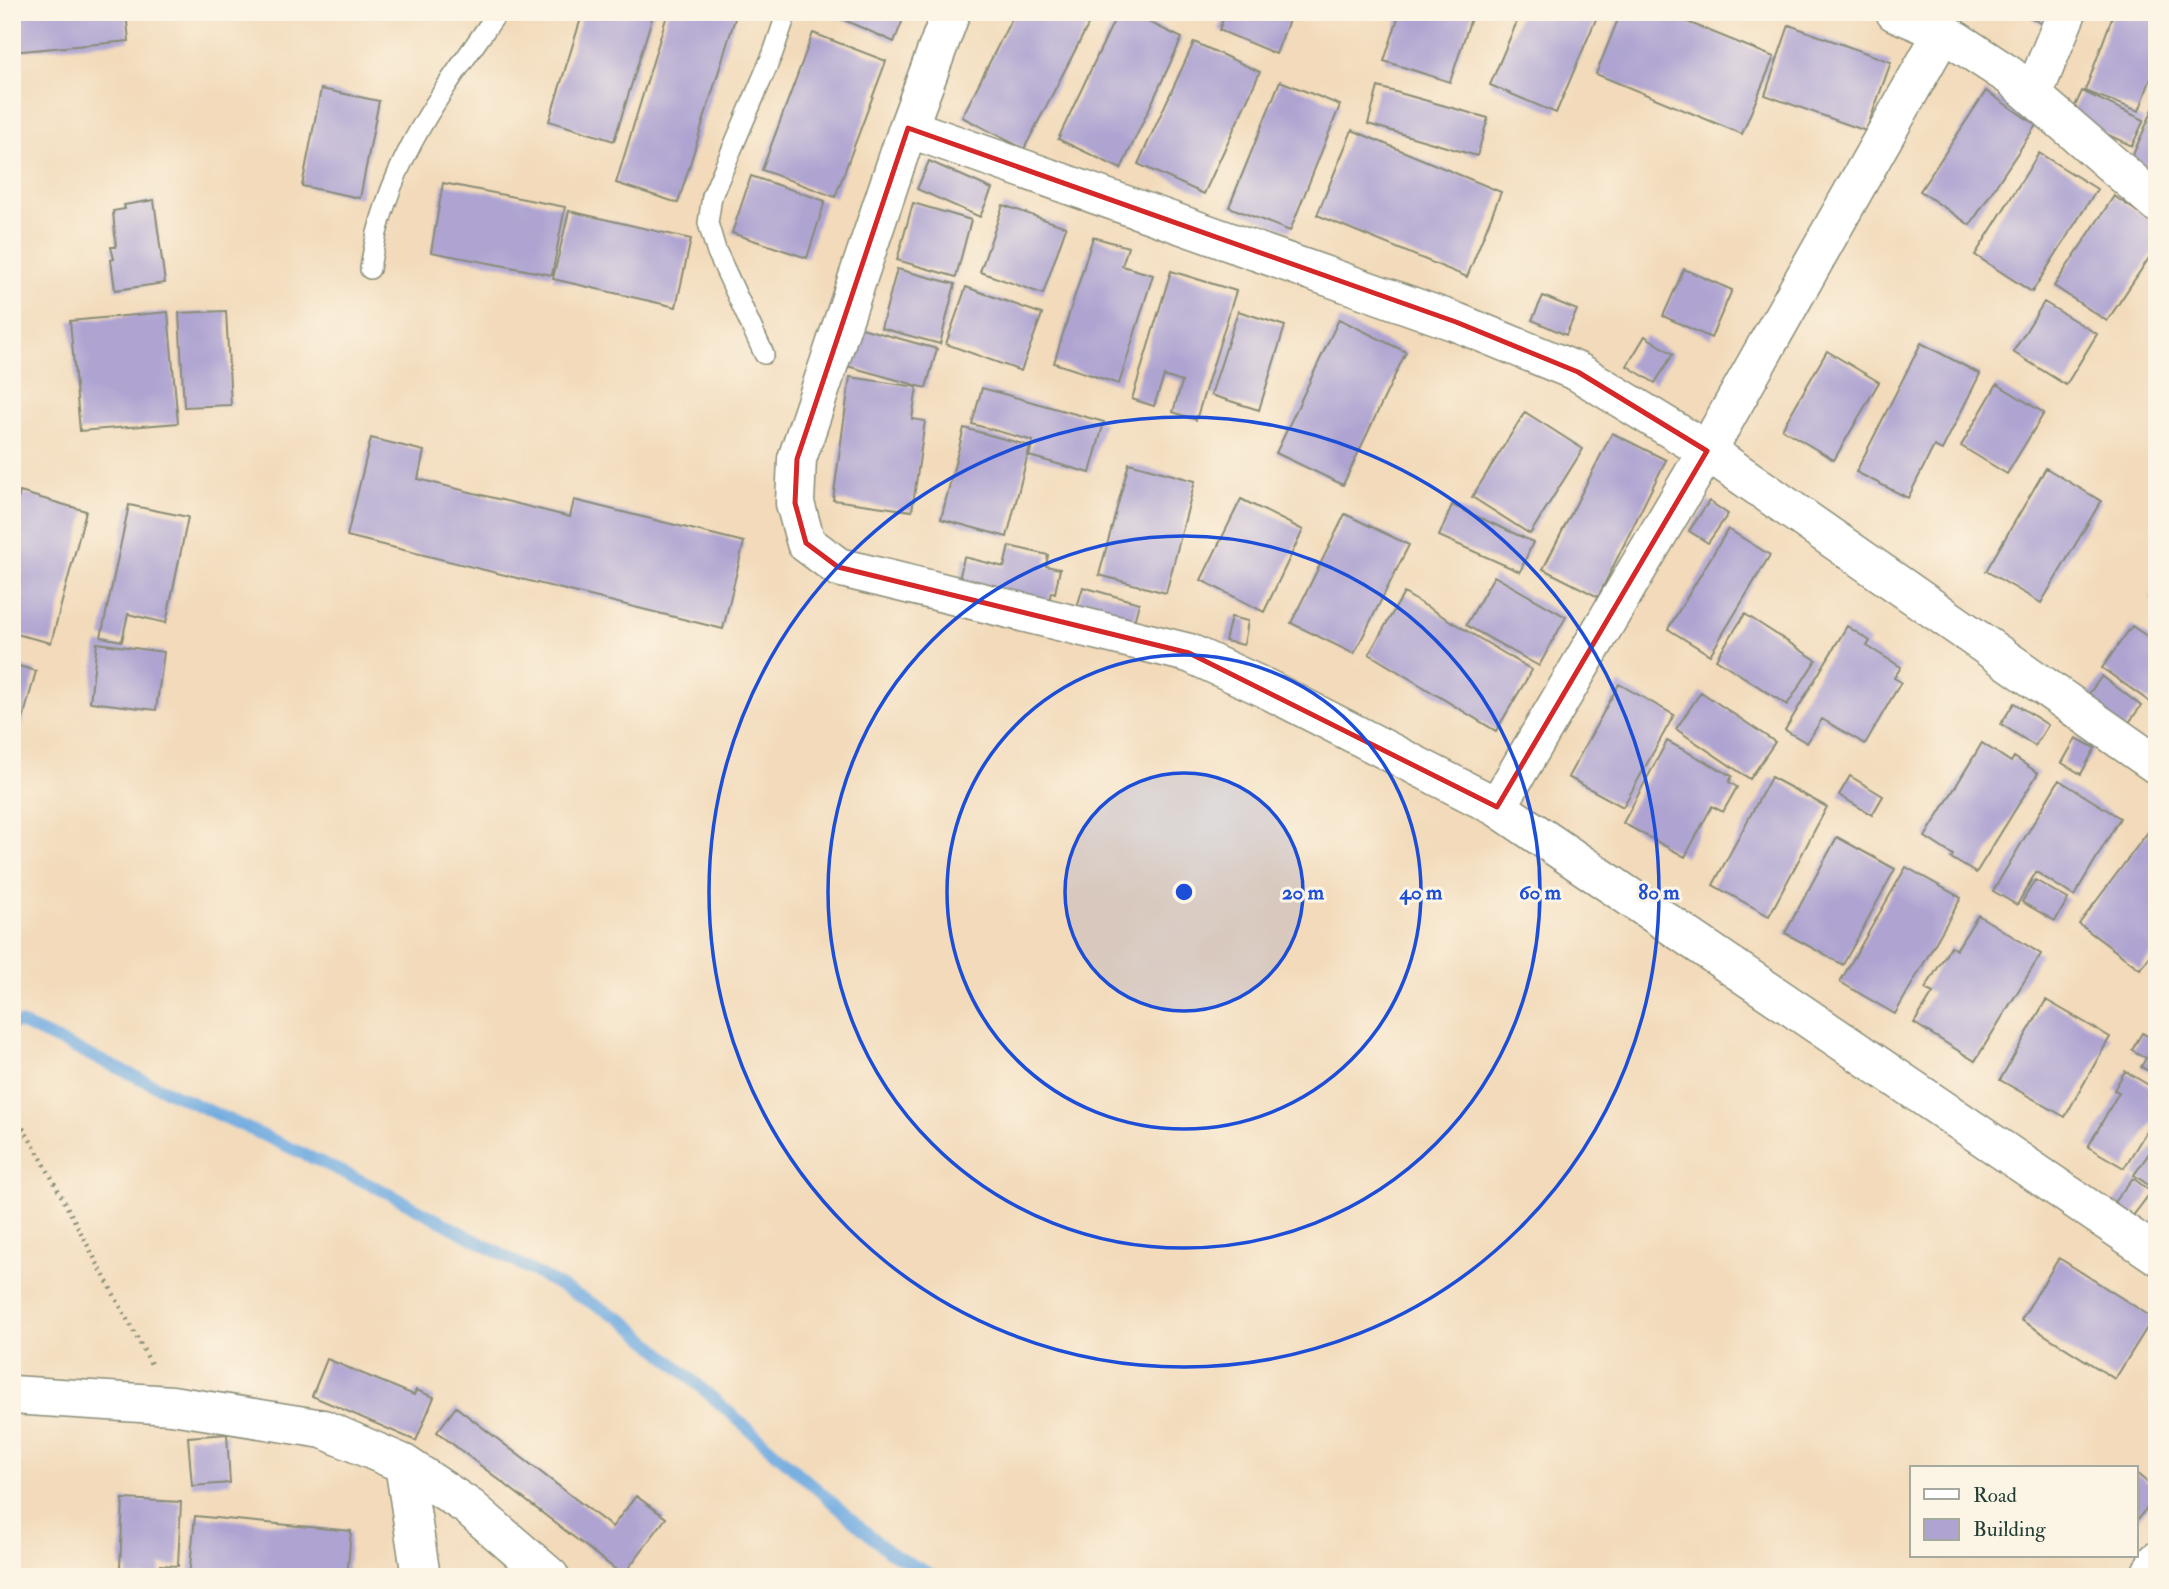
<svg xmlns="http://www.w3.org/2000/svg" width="2169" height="1589" font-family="'IM FELL Double Pica',serif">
<rect width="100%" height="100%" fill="#fcf5e5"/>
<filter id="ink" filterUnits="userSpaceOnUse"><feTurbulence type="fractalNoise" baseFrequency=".0143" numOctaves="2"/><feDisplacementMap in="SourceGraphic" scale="14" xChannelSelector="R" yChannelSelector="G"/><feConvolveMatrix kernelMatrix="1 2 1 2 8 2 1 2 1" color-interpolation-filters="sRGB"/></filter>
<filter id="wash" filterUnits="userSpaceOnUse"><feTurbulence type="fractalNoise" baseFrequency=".00686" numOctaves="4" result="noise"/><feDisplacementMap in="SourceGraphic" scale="28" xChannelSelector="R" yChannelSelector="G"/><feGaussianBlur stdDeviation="1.57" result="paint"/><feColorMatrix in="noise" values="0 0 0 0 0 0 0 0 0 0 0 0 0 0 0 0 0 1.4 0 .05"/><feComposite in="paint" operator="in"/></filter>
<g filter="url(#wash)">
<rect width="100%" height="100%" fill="#f2daba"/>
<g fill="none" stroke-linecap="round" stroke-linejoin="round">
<path stroke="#70aae0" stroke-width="12" d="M12 1024 20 1023 388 1193 625 1321 889 1552 936 1577"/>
</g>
<g id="blocks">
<path fill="#afa4d1" d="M12 12H126L129 41 12 52Z
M583 12H654L614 141 549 121Z
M668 12H737L678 203 616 183Z
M826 12H906L894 42Z
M1015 12H1095L1024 149 962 117Z
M1118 12H1128L1182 38 1121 169 1058 139Z
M1226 12H1292L1276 54 1219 30Z
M1400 12H1473L1450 82 1384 61Z
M1521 12H1599L1556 113 1490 85Z
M1621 12H1663L1774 57 1742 134 1596 74Z
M2021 12H2048L2042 24Z
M2114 12H2157V61L2139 111 2085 91Z
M1789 25 1891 62 1866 131 1765 95Z
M813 33 886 61 835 197 762 170Z
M1194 42 1260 72 1204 194 1138 164Z
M1280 81 1340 105 1290 231 1229 207Z
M1378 87 1488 118 1477 156 1368 124Z
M321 89 379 101 360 198 302 186Z
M1986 91 2036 125 1970 225 1920 191Z
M2082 91 2144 120 2132 146 2070 117Z
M2157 100V179L2128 166Z
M1352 130 1501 192 1467 277 1317 215Z
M2039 153 2097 189 2032 292 1975 255Z
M929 161 992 189 980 217 917 189Z
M751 176 825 201 807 258 732 233Z
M443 183 565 207 552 275 431 252Z
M2114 196 2157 225V246L2107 321 2054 286Z
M154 200 165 283 115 290 111 260 114 259 111 247H116L113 211 125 209 124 205Z
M913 203 971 220 956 277 897 260Z
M1003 205 1066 227 1043 294 980 272Z
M569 211 691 239 676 307 553 279Z
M1093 237 1128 247 1122 266 1153 275 1119 384 1054 363Z
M897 269 955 284 940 344 881 328Z
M1684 269 1732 290 1711 338 1663 316Z
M1171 271 1236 291 1196 420 1173 412 1182 382 1164 376 1154 406 1132 399Z
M966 287 1042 314 1021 371 946 344Z
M1543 296 1577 310 1566 335 1532 320Z
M2044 302 2097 334 2066 385 2013 352Z
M226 311 231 405 184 407 179 313Z
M1238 311 1285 326 1259 410 1211 395Z
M168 312 178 423 80 431 70 321Z
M1339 319 1406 352 1343 485 1276 453Z
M858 327 937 349 926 388 847 366Z
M1645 336 1673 354 1655 383 1627 366Z
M1921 343 1980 374 1942 450 1934 446 1908 498 1856 472Z
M1827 351 1879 382 1834 460 1782 429Z
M850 377 917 387 912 419 925 421 912 511 833 500Z
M1997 384 2044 413 2007 474 1961 446Z
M982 388 1104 422 1090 473 1029 456 1033 441 972 424Z
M1525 412 1583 449 1530 534 1472 497Z
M964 428 1030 446 1007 537 941 519Z
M1612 433 1666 460 1598 597 1543 569Z
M371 438 424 451 418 479 570 517 574 500 744 542 723 629 347 536Z
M1129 463 1195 481 1166 593 1099 575Z
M2046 468 2101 501 2041 603 1986 571Z
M20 492 86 511 51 643 12 633V520Z
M1241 499 1303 530 1264 612 1201 580Z
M1709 501 1728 514 1708 543 1689 531Z
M129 505 188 517 166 623 128 614 122 641 101 637Z
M1452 505 1533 542 1520 572 1439 536Z
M1345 514 1409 545 1354 654 1291 623Z
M1728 529 1770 555 1710 655 1668 629Z
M1009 546 1048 555 1046 566 1060 569 1055 593 1051 592 1048 606 958 585 964 557 1004 567Z
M1494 576 1566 617 1539 666 1466 625Z
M1083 587 1139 603 1133 626 1076 611Z
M2157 588V602L2150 599Z
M1404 593 1532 670 1496 731 1369 654Z
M1745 614 1816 660 1787 705 1716 659Z
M1231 617 1248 621 1244 645 1225 641Z
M1847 626 1870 641 1867 646 1901 667 1894 678 1901 682 1865 744 1822 719 1807 743 1785 730Z
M2132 626 2157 643V692L2150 702 2102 668Z
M97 643 164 652 156 710 90 702Z
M12 664 36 671 13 756H12Z
M2102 676 2141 706 2122 732 2083 702Z
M1619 684 1674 715 1623 807 1568 777Z
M1701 692 1775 742 1750 779 1676 729Z
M2014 703 2048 725 2035 746 2001 724Z
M2076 738 2095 748 2081 774 2062 763Z
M1667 741 1732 776 1729 782 1737 787 1723 812 1712 806 1685 857 1623 823Z
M1982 743 2011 762 2014 757 2038 773 1976 873 1951 858 1953 855 1925 837Z
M1850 776 1883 796 1872 815 1839 795Z
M1771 777 1827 807 1769 916 1713 885Z
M2059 780 2120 818 2074 896 2036 872 2017 905 1993 891Z
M2157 820V947L2140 969 2079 924Z
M1837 837 1895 869 1843 965 1785 933Z
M1906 867 1961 898 1895 1014 1840 982Z
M2035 880 2068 899 2055 921 2022 902Z
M1978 915 2041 954 1975 1061 1914 1023 1933 993 1925 989 1951 946 1956 950Z
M2046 1000 2110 1037 2065 1117 2000 1080Z
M2142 1033 2157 1041V1075L2141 1067 2146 1058 2132 1050Z
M2125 1071 2157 1090V1114L2124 1168 2088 1147 2119 1092 2114 1090Z
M2157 1142V1191L2134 1175Z
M2133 1178 2151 1192 2132 1217 2114 1202Z
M2059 1258 2153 1318 2115 1379 2021 1320Z
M327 1359 414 1395 416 1390 434 1397 416 1441 312 1396Z
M456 1407 612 1527 636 1496 666 1518 623 1575 437 1432Z
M227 1434 230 1483 192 1486 188 1437Z
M2136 1473 2157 1490V1496L2136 1521Z
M123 1499 181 1502 178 1566 161 1565 160 1577H127L128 1569 120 1568Z
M195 1516 351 1531 347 1577H189Z"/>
</g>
</g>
<g filter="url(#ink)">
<use href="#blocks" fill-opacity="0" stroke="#888c77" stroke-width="2"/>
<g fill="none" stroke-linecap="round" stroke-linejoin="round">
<defs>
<path id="service" d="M370 269C385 165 439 96 498 12
M764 354 716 250 708 223 712 196 773 53 787 12"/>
<path id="minor" d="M951 12 908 128 797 459 795 503 806 543 838 567 1189 653 1265 688 1497 807 2157 1255
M1895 12 1943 32 2010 76 2157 203
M2033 95 2067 12
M908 128 1456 322 1578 372 1707 451 2157 765
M1497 807 1707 451 1943 32
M12 1395 172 1405 323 1429 404 1464 469 1507 550 1577
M404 1464 421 1577
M2149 1577 2157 1561"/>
</defs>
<use href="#service" stroke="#888c77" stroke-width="22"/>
<use href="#minor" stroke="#888c77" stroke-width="41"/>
<path stroke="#888c77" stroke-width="4.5" stroke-dasharray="2 5" stroke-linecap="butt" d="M12 1110 41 1158 151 1364"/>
<use href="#service" stroke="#fff" stroke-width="19"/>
<use href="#minor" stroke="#fff" stroke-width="38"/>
</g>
</g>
<path fill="none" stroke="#d62828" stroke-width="5" stroke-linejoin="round" d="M908 128 1456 322 1578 372 1707 451 1497 807 1189 653 838 567 806 543 795 503 797 459Z"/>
<circle cx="1184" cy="892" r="119" fill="#1d4ed8" fill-opacity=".12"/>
<g fill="none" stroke="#1d4ed8" stroke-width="3.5">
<circle cx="1184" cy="892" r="119"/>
<circle cx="1184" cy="892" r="237"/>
<circle cx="1184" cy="892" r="356"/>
<circle cx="1184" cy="892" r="475"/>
</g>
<circle cx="1184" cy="892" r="10" fill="#1d4ed8" stroke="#fcf5e5" stroke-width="3.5"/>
<g font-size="21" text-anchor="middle" font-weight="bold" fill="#1d4ed8" stroke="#fcf5e5" stroke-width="6" stroke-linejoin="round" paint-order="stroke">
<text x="1303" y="899">20 m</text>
<text x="1421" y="899">40 m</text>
<text x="1540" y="899">60 m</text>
<text x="1659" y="899">80 m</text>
</g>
<rect width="2169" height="1589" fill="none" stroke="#fcf5e5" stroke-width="42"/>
<rect x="1910" y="1466" width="228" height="91" fill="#fcf5e5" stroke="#a4ab9e" stroke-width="2"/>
<rect x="1924" y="1489" width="35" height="10" fill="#ffffff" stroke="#a4ab9e" stroke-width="2"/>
<text x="1973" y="1502" font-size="21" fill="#1f3d34">Road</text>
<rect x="1924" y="1519" width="35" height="21" fill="#afa4d1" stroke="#a4ab9e" stroke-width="2"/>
<text x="1973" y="1536" font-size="21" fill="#1f3d34">Building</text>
</svg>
